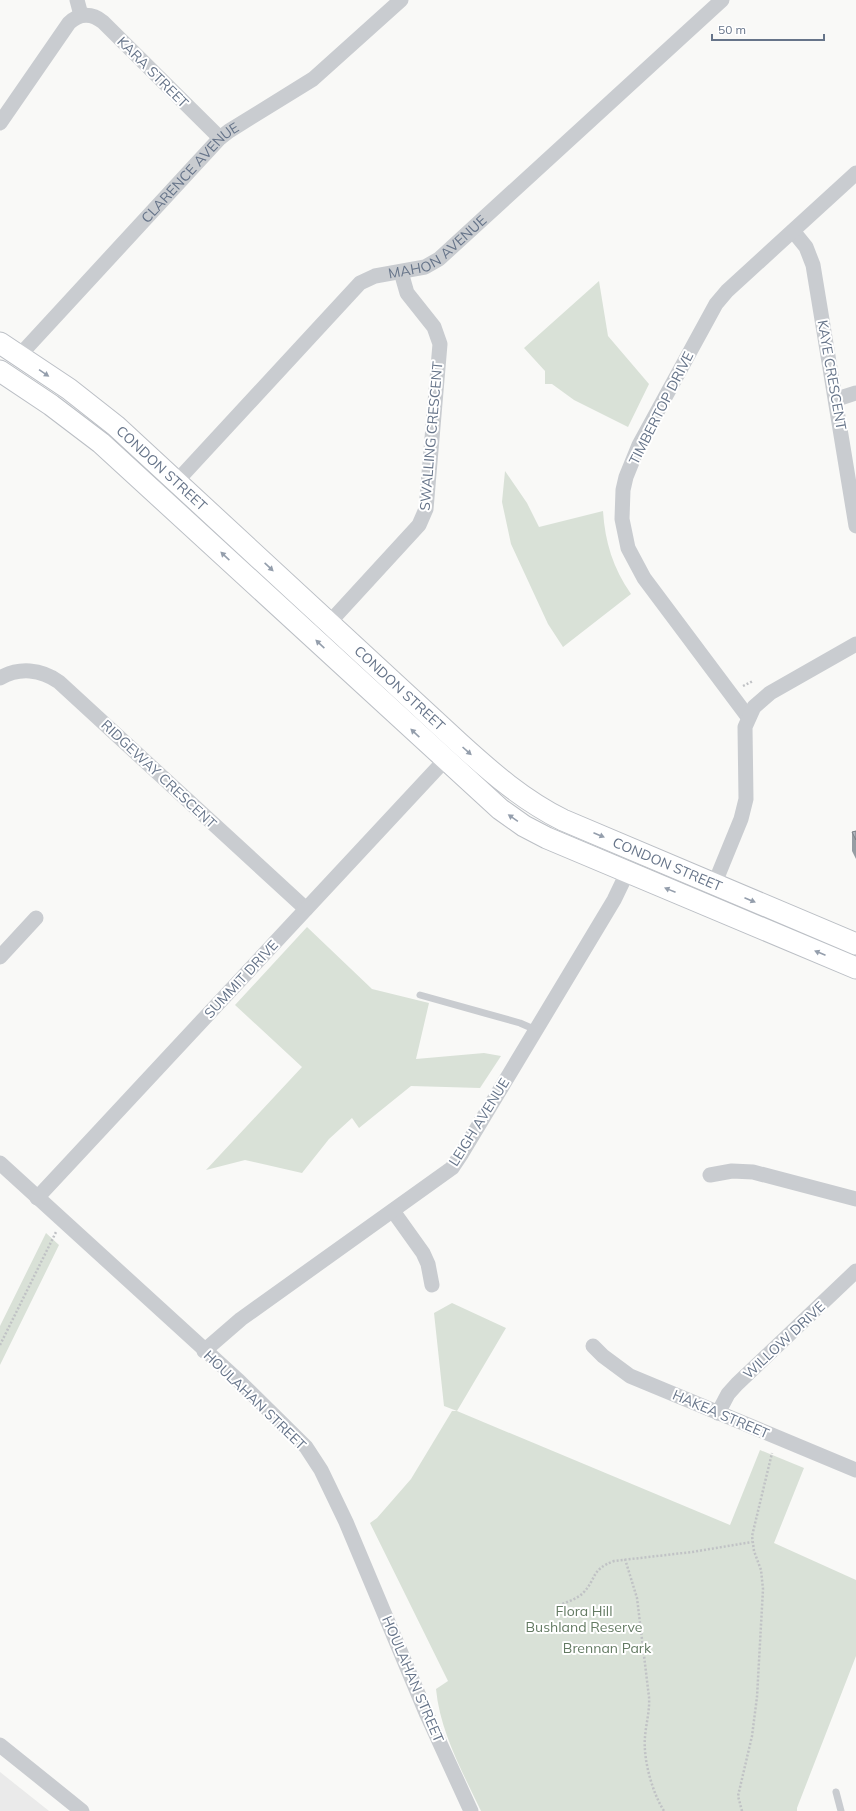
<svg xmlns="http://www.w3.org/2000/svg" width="856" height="1811" font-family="Mulish,sans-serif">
<rect width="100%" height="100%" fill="#f9f9f7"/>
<path fill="#eaeaea" d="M0 1772 49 1811H0Z"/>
<path fill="#d9e1d7" d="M599 281 608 336 649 384 628 427 574 400 552 384H545V371L524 348Z
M505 471 527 503 539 527 603 511C605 542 613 568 631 594L563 647 548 624 511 544 502 502Z
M307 927 372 989 429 1003 416 1059 484 1053 501 1056 480 1088 411 1086 359 1128 352 1118 329 1139 302 1173 245 1160 206 1170 302 1067 235 1005Z
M46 1233 59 1245 0 1365V1326Z
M452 1303 506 1328 457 1411 730 1525 760 1450 804 1468 774 1543 856 1580V1656L797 1808V1811H481C463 1773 440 1732 436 1689L448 1681 370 1523 377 1518 411 1479 452 1411H457L444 1406 434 1313Z"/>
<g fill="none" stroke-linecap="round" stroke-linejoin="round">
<defs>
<g id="secondary">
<path id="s3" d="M0 343 69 389 116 426 459 743C492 773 523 800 563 820L856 944"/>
<path d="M0 371 51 405 101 443 500 809 524 826 547 838 856 968"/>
</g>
</defs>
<use href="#secondary" stroke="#bbbfc5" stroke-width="23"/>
<path stroke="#c0c2c5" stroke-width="2.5" stroke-dasharray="2 2" stroke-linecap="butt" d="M743 686 753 681
M0 1345 56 1232
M625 1559 637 1598 649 1697C650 1711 646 1723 645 1737 643 1759 652 1792 664 1811
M555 1607C563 1603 576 1600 583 1593 597 1579 590 1570 614 1561L692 1552 752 1542
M742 1811 738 1796 752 1736 757 1697 763 1589 761 1570 754 1551 752 1536 772 1453"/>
<path stroke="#c9ccd0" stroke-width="7" d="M420 995 520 1023 536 1030
M836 1792 841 1811"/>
<g stroke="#c9ccd0" stroke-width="15">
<path d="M77 0 81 15"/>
<path d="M0 123 69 23C79 13 92 13 103 22L220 138"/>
<path d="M793 231 806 247 813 265 856 526"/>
<path id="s1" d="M19 356 220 138 229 131 313 79 401 0"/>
<path d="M837 399 856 393"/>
<path id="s2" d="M177 481 360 283 375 276 425 267 439 259 722 0"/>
<path d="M329 623 419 525 426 509 440 344 434 327 407 293 401 272"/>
<path d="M0 678C19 667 41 669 59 682L306 909"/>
<path d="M748 717 644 578 628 548 622 519 623 490 626 477 639 445 716 304 727 291 856 173"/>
<path d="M714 885 741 819 746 799 745 727 754 707 770 693 856 644"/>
<path d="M0 957 36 918"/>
<path d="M0 1163 239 1381 306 1447 321 1470 346 1522 427 1715 471 1811"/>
<path d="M710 1175 732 1171 753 1172 856 1199"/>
<path d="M37 1198 445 760"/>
<path d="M393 1211 423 1253 428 1264 432 1285"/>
<path d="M593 1346 603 1356 630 1376 856 1470"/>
<path d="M204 1351 241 1319 452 1168 462 1153 614 900 627 873"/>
<path d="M718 1413 728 1394 737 1384 856 1271"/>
<path d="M0 1745 82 1811"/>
</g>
<use href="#secondary" stroke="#fff" stroke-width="21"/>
</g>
<path fill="#969da3" d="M856 831V859L852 851V832Z"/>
<path fill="#afb6be" stroke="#7a7f85" d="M856 831V840L852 832Z"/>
<defs><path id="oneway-solid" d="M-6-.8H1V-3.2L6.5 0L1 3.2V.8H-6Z"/></defs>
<g fill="#949eac">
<use href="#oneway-solid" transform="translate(44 373) rotate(34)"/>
<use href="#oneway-solid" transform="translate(225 556) rotate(-137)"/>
<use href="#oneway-solid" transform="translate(269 567) rotate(43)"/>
<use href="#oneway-solid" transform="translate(320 644) rotate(-137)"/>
<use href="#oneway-solid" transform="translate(415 733) rotate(-137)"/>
<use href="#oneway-solid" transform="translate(467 751) rotate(42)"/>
<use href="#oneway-solid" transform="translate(513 818) rotate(-145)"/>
<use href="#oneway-solid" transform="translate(599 835) rotate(23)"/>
<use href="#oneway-solid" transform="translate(670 890) rotate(-158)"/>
<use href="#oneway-solid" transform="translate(750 900) rotate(23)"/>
<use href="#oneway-solid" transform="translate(820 953) rotate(-157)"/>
</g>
<g text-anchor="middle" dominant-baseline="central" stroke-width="4" stroke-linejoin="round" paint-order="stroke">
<g font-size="14" fill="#667489" stroke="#fff">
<text transform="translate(153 72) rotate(45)">KARA STREET</text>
<text stroke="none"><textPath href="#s1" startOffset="251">CLARENCE AVENUE</textPath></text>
<text stroke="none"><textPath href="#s2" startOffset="357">MAHON AVENUE</textPath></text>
<text transform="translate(832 375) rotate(80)">KAYE CRESCENT</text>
<text transform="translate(661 408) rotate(-63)">TIMBERTOP DRIVE</text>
<text transform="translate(431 436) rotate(-85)">SWALLING CRESCENT</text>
<text stroke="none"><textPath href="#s3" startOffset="205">CONDON STREET</textPath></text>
<text stroke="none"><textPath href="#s3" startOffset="529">CONDON STREET</textPath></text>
<text transform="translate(159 774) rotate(43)">RIDGEWAY CRESCENT</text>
<text stroke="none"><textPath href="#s3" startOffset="853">CONDON STREET</textPath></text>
<text transform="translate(241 979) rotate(-47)">SUMMIT DRIVE</text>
<text transform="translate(479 1122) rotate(-58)">LEIGH AVENUE</text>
<text transform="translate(784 1340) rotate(-43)">WILLOW DRIVE</text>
<text transform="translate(255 1400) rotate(44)">HOULAHAN STREET</text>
<text transform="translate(721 1414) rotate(23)">HAKEA STREET</text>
<text transform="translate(413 1679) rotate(67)">HOULAHAN STREET</text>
</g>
<g font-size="14" fill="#637a62" stroke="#fff">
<text x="584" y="1611">Flora Hill<tspan x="584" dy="16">Bushland Reserve</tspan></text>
<text x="607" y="1648">Brennan Park</text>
</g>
</g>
<path d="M712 34v6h112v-6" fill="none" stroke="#667489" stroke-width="2"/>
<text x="718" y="34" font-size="12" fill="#667489" stroke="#ffffff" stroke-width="3" paint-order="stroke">50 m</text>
</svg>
